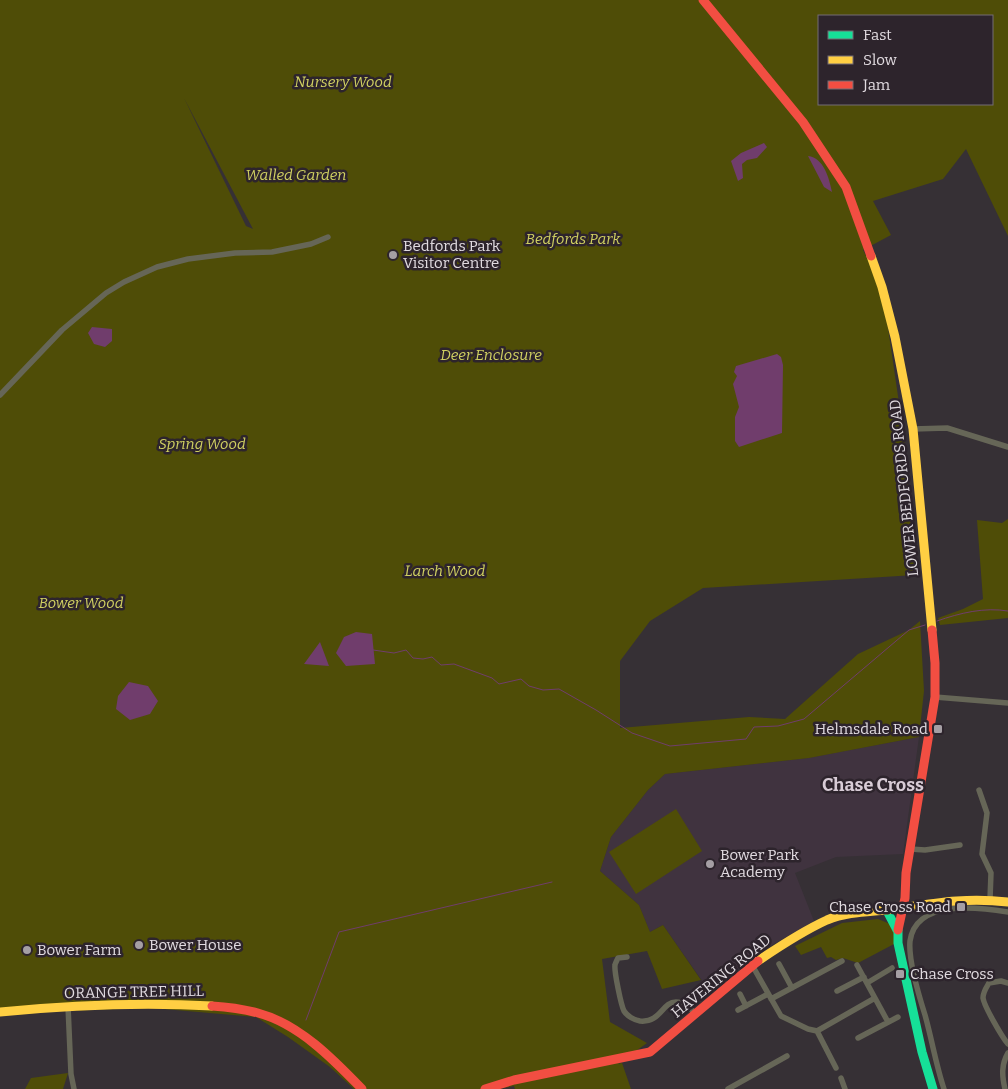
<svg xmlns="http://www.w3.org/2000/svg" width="1008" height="1089" font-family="Bitter,serif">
<rect width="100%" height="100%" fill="#363035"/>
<path fill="#40333f" d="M919 737 903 854 836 857 795 873 814 921 767 948 731 974 710 992 663 925 650 932 639 905 600 871 611 837 648 790 665 774 808 758Z"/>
<path fill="#4f4d07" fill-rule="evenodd" d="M0 0H1008V236L966 149 943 179 873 201 891 235 863 250 882 287 904 437 915 575 703 588 650 621 620 661V728L749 717 785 719 858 654 909 630 920 621 924 691 919 737 809 758 665 774 648 790 611 837 600 871 639 905 650 932 663 925 701 980 662 989 647 951 602 959 610 1022 647 1043 618 1064 622 1063 631 1089H515L514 1086 498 1089H354L330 1067 288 1037 256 1017 152 1008 60 1011 0 1016ZM819 16H992V104H819ZM184 98 253 229 246 226Z
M1008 519V618L940 625 938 618 963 609 983 599 977 520 1002 523Z
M676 809 702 851 636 894 609 852Z
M878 919 895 926 894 944 858 963 843 958 836 960 831 957 827 958 821 947 801 955 795 946 842 923Z
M68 1073 63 1089H25L31 1078Z"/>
<path fill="#703d6c" d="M764 143 767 147 757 158 747 160 742 164 743 178 738 181 731 161 741 153Z
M808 156C824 158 829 178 832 192L824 187Z
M92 327 112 329V341L105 347 94 344 88 333Z
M777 354 781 357 783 365 782 433 739 447 735 441V417L739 407 733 384 737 376 734 372 736 366Z
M356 632 372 634 375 664 346 666 336 653 344 637Z
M320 642 329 666 304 664Z
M129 682 148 686 158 701 150 714 130 720 116 709 118 696Z"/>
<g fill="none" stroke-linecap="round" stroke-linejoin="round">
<path stroke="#703d6c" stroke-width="1" d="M937 621C960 613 984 607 1008 611
M373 650 394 653 406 650 413 658 423 659 432 657 441 665 454 664 492 678 499 684 521 679 529 686 543 690 559 689 596 710 632 733 670 746 746 739 754 727 778 726 804 719 909 630 925 625
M306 1020 339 932 552 882"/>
<path stroke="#666657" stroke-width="5.5" d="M0 395 62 330 106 293 124 282 157 267 188 259 235 253 272 252 311 244 328 237
M913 429 947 428 1008 447
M935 697 1008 703
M979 790 987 813 982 854 991 873 990 899
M910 849 925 850 960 845
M627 957 618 958C618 958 615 964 615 965 614 971 621 1005 624 1011 627 1016 634 1020 640 1021 661 1023 662 1002 676 1002 684 1002 691 1009 696 1014
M779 964 792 988
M752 965 781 1016 808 1029 817 1031 836 1068
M857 965 888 1022
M867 983 892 968
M1008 983 1001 981 989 983C986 988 983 992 983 998 984 1006 1002 1037 1008 1044
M837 991 864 977
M740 994 746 1006
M771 999 842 961
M68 1006 71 1074 74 1089
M738 1010 768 994
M817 1031 875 998
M858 1038 898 1017
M841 1078 845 1089
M728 1089 787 1056
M944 1089C936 1065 932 1040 925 1015 919 996 908 961 910 941 916 899 978 907 1008 912
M1005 1089C1002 1076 1001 1065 1008 1053"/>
<path stroke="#16e098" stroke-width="9" d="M886 909 897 930
M898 930V943L922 1052 933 1089"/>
<path stroke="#ffcf43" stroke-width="9" d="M871 256 882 287 895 337 913 429 932 630
M758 961C780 946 803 931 827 920 849 911 872 912 894 909 935 903 966 897 1008 902
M0 1012C71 1005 142 1002 212 1006"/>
<path stroke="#f24e42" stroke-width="9" d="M703 0 803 122 846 187 871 256
M898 930 905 898 906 873 935 697V663L932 630
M212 1006C228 1007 243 1009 258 1013 299 1024 333 1059 362 1089
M485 1089 514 1080 650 1052 758 961"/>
</g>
<g fill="#a59fa4" stroke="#2d242c" stroke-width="2">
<circle cx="393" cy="255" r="5"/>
<rect x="933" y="724" width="10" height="10" rx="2.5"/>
<circle cx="710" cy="864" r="5"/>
<rect x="956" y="902" width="10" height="10" rx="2.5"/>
<circle cx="139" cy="945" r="5"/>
<circle cx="27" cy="950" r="5"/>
<rect x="895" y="969" width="10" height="10" rx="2.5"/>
</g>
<g text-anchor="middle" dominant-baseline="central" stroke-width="5" stroke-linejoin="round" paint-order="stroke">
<g font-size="15" font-style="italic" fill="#d0d061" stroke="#2d242c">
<text x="343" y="82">Nursery Wood</text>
<text x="296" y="175">Walled Garden</text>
<text x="573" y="239">Bedfords Park</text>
<text x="491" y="355">Deer Enclosure</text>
<text x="202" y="444">Spring Wood</text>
<text x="445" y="571">Larch Wood</text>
<text x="81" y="603">Bower Wood</text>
</g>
<g font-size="15" fill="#e1dbe0" stroke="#2d242c" text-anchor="start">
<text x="403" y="246">Bedfords Park<tspan x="403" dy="17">Visitor Centre</tspan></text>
<text x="928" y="729" text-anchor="end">Helmsdale Road</text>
<text x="720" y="855">Bower Park<tspan x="720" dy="17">Academy</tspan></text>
<text x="951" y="907" text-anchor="end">Chase Cross Road</text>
<text x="149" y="945">Bower House</text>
<text x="37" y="950">Bower Farm</text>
<text x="910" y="974">Chase Cross</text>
</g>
<g font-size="15" fill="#e1dbe0" stroke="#2d242c">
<text transform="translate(904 488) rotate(-96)">LOWER BEDFORDS ROAD</text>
<text transform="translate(721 976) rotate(-39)">HAVERING ROAD</text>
<text transform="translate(134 992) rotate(-1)">ORANGE TREE HILL</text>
</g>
<g font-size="18" font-weight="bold" fill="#d8ccd6" stroke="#2d242c">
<text x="873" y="785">Chase Cross</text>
</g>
</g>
<rect x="818" y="15" width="175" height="90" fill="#2d242c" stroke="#756d74"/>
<rect x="828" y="31" width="25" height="8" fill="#16e098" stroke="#756d74"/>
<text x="863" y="40" font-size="15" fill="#e1dbe0">Fast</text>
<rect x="828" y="56" width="25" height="8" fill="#ffcf43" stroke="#756d74"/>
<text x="863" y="65" font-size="15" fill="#e1dbe0">Slow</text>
<rect x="828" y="81" width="25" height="8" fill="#f24e42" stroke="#756d74"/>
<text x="863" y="90" font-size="15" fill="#e1dbe0">Jam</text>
</svg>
